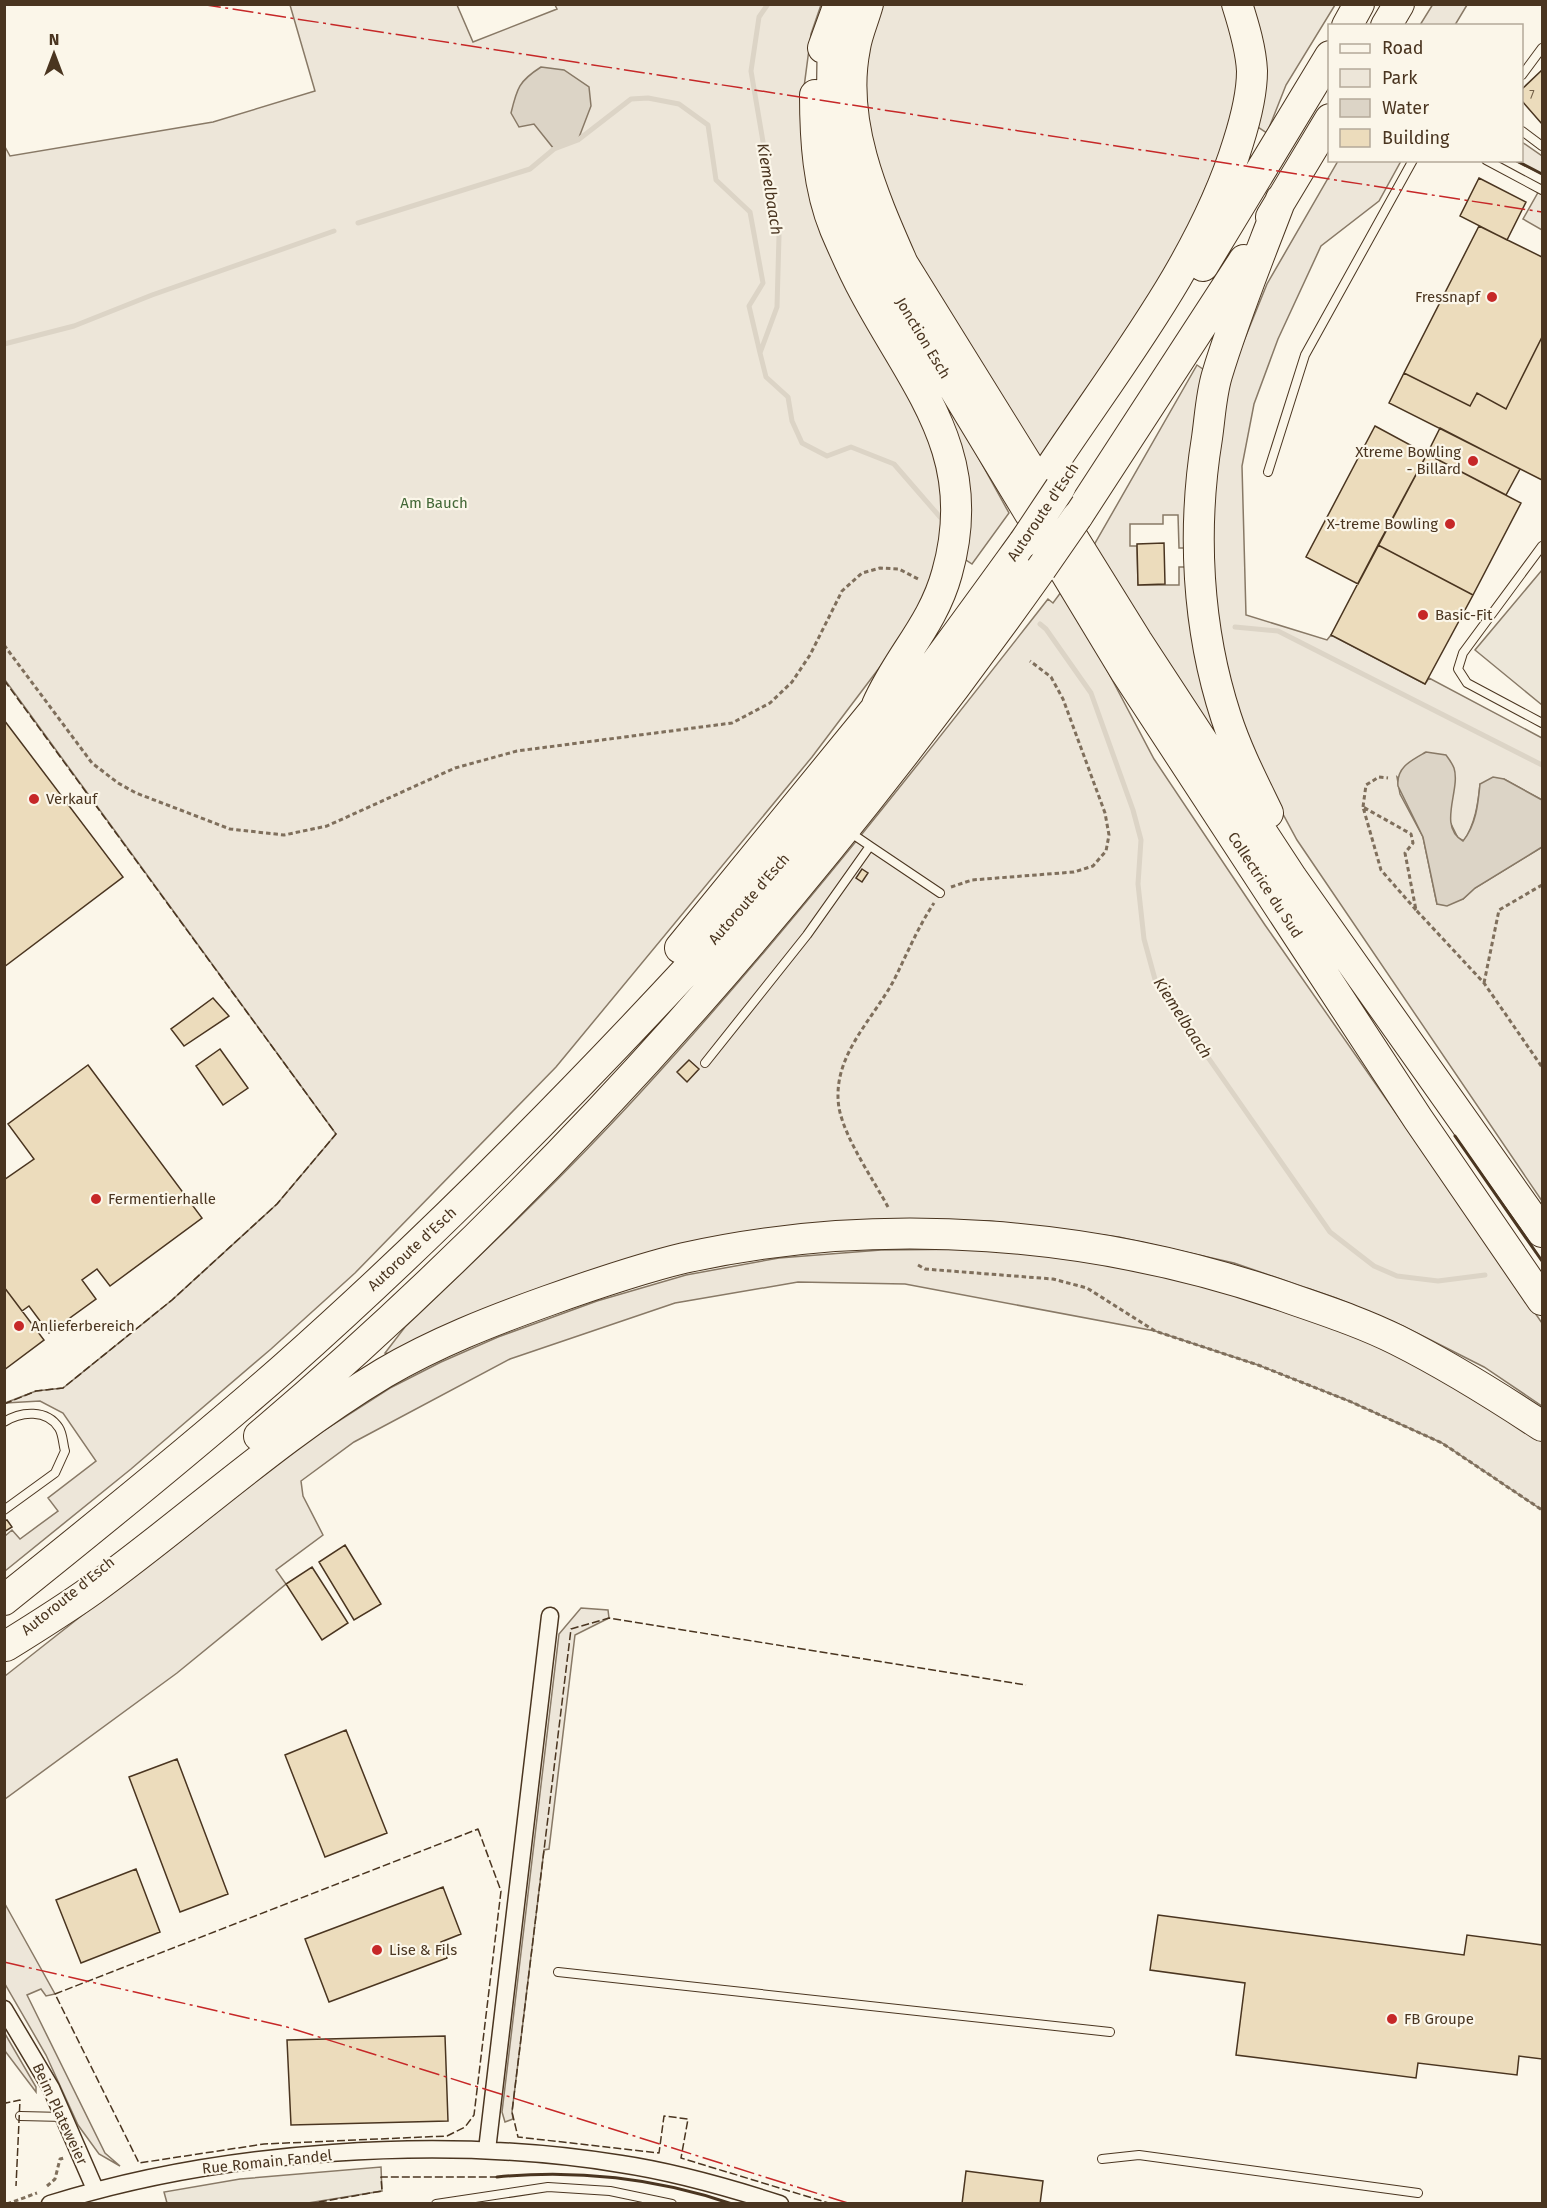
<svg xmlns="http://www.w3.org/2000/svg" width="1547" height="2208" font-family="'Fira Sans',sans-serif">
<rect width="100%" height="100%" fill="#fbf6e9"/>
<path fill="#ede6d9" stroke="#887966" stroke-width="1.5" d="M1433 4H1467V5L1455 25H1420Z
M290 5H457L473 42 557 9 555 5H821L811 34 803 95 895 365 939 461 944 497 938 565 922 605 892 651 812 757 556 1067 355 1273 271 1349 131 1469 5 1571V1536L12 1530 20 1539 58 1511 48 1498 96 1461 63 1413 40 1401 5 1403 36 1391 63 1388 172 1300 277 1204 336 1134 5 680 4 145 10 156 213 122 315 91Z
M881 5H1224L1240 72 1238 113 1170 270 1042 467 916 258 891 206 866 118V52Z
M1246 5H1335L1286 85 1267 133 1252 123Z
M1522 142 1542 156V174L1515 161 1522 160Z
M1338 161H1401L1379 201 1321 246 1278 339 1254 404 1242 466 1246 615 1327 640 1331 635 1425 684 1429 678 1542 738V800L1504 779 1480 784C1478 805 1475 823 1464 841L1458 838 1451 824 1397 777 1400 794 1423 837 1437 904 1463 899 1475 888 1542 847V1201L1297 840 1270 790 1238 712 1213 605 1211 478 1228 380 1267 284Z
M844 214 1009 513 972 564 960 556 963 495Z
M1197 365 1210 374 1190 548H1179L1178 515H1163V524H1130V546H1137L1138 585H1179V567H1191L1230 767 1090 552Z
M1061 592 1096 649 1154 759 1265 925 1542 1323V1406L1484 1367 1403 1326 1336 1298 1234 1263 1119 1237 990 1221H886L773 1229 390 1354 385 1353 405 1327C485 1251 565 1175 640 1093 785 935 916 768 1048 599L1053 603Z
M987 1249 1109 1260 1223 1288 1325 1324 1389 1351 1469 1391 1542 1440V1510L1442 1443 1349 1401 1258 1365 1155 1331 905 1284 798 1282 675 1303 510 1359 354 1442 301 1481 303 1496 323 1535 276 1570 286 1584 177 1673 5 1799V1676L287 1454 390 1388 441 1362 498 1337 597 1301 686 1275 779 1258 881 1250Z
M581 1608 608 1610 609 1618 575 1635 549 1849 544 1850 512 2112 513 2119 505 2122 502 2112 559 1634Z
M5 1904 55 1994 46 1996 41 1989 27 1995 105 2153 120 2166 99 2154 78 2125 46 2055 5 1984Z
M4 2032 36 2087V2092L5 2051Z"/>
<path fill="#ede7d9" stroke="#887966" stroke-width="1.5" d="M1540 189 1542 190V230L1523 219Z
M1542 570V705L1475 650Z
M381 2167 382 2191 308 2203H167L164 2192 240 2179Z"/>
<path fill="#dcd4c6" stroke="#887966" stroke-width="1.5" d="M541 67 564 70 589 87 591 106 578 140 554 149 534 124 519 127 511 113C517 88 519 81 541 67Z
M1426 752 1446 755C1449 759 1452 763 1454 768 1461 790 1437 826 1463 841 1476 825 1478 805 1480 784L1493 777 1504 779 1542 800V847L1475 888 1463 899 1447 906 1437 904 1423 837 1398 786C1396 767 1412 760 1426 752Z"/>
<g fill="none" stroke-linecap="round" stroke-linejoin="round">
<path stroke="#dcd4c6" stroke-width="5" d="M768 4 759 17 751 71 779 236 777 307 760 353 766 377 788 397 792 421 802 443 827 456 851 447 894 464 940 517
M358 223 530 169 554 149 578 140 631 99 648 98 679 104 708 125 716 180 750 212 763 283 749 306 760 353
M4 344 74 326 152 295 334 231
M1040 624 1046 629 1091 693 1133 810 1141 840 1138 884 1144 939 1156 983 1330 1232 1374 1266 1397 1276 1438 1281 1485 1275
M1235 627 1278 631 1542 765"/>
</g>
<path fill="#ecdcbc" stroke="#4a3520" stroke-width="1.5" d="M1542 70V124L1522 101V89Z
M1479 178 1526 202 1507 240 1460 216Z
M1479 226 1542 257V337L1506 409 1477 393 1470 406 1404 373Z
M1542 337V480L1389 403 1404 373 1470 406 1477 393 1506 409Z
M1375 426 1427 454 1358 584 1306 557Z
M1440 428 1520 469 1506 495 1427 454Z
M1427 454 1521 503 1473 595 1378 545Z
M1164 543 1165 584 1138 585 1137 544Z
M1378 545 1473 595 1425 684 1331 635Z
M4 720 123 877 4 967Z
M862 869 868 873 862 882 856 878Z
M213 998 229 1016 184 1046 171 1029Z
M220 1049 248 1088 223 1105 196 1066Z
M689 1060 699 1069 687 1082 677 1072Z
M88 1065 202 1218 110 1286 97 1269 82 1280 96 1299 49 1333 29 1306 22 1311 4 1287V1180L34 1159 8 1124Z
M4 1287 44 1340 4 1370Z
M7 1520 12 1527 4 1532V1521Z
M345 1545 381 1604 354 1620 319 1562Z
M312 1567 348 1623 322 1640 286 1584Z
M346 1730 387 1833 325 1857 285 1755Z
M177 1759 228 1894 180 1912 129 1777Z
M136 1869 160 1932 81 1963 56 1900Z
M443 1887 461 1934 441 1942 447 1958 329 2002 305 1939Z
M1158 1915 1464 1955 1467 1935 1542 1945V2059L1519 2056 1517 2075 1418 2063 1416 2078 1236 2055 1245 1983 1150 1970Z
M445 2036 448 2121 291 2125 287 2040Z
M966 2171 1043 2181 1040 2204H962Z"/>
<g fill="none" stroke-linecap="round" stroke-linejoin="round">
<defs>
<path id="service" d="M1522 75 1542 48
M1522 131 1542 146
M1486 160 1542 190
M1268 472 1305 355 1413 160
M1542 546 1463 653 1458 669 1467 683 1542 723
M848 831 870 846
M705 1063 807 935 870 846 940 893
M4 1422C21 1411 47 1409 59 1428 63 1434 63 1445 65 1451L55 1473 4 1510
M558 1972 1110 2032
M20 2116 64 2117
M1102 2159 1139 2155 1418 2193
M436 2204 548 2187 610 2191 672 2204"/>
<path id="minor" d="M4 2009 51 2088 95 2189
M487 2150 550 1616
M50 2204C221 2150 443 2135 621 2164 675 2172 727 2187 780 2204"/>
<path id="motorway" d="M868 4C864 19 857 34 855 48 840 123 874 198 903 264L1137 641 1292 878 1542 1232
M1347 26 1359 4
M1386 26 1399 4
M832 28C834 59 830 90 834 120 841 174 862 227 886 276L1125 671 1418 1119 1542 1300
M823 48 839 4
M815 95C815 139 818 188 835 229 844 250 853 271 864 291 915 387 981 454 947 573 933 625 898 657 877 705
M1271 217 1330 119
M1203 266 1330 56
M1049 470C1117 367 1202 261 1238 143 1245 121 1252 95 1252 71 1251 49 1244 26 1237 4
M1077 517 1244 260
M1268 813C1253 782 1237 751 1226 717 1197 628 1192 530 1207 438 1210 417 1211 395 1217 375 1235 315 1259 257 1281 199
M680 948 891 690
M259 1436C557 1183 815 887 1041 569
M4 1600C99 1524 193 1448 284 1368 426 1242 561 1106 690 967 813 835 919 687 1024 542
M6 1646C35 1628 64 1610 92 1590 190 1519 279 1436 384 1373 435 1343 491 1321 547 1301 592 1285 638 1269 684 1258 882 1214 1095 1231 1286 1297 1323 1310 1361 1322 1397 1340 1447 1365 1495 1395 1542 1426"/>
</defs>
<use href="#service" stroke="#4a3520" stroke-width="10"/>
<use href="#minor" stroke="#4a3520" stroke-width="19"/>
<use href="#motorway" stroke="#4a3520" stroke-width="32"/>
<path stroke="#7f6f5c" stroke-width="3" stroke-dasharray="4.5 3" stroke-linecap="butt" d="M4 645 92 763 118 783 136 793 230 829 284 835 327 826 455 768 517 751 732 723 770 703 792 682 810 655 842 591 862 573 880 568 899 569 920 580
M1363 807 1366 785 1379 777 1388 778
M951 887 972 880 1074 872 1093 866 1106 851 1109 835 1105 813 1063 699 1051 677 1030 661
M1416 910 1381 870 1363 807 1411 834 1413 843 1405 853 1416 910 1484 983 1542 1067
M1484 983 1499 910 1542 885
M888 1207C873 1179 845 1139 839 1108 831 1057 872 1021 894 980 907 954 918 927 934 903
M918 1265 925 1269 1053 1279 1087 1288 1155 1331 1258 1365 1349 1401 1442 1443 1542 1510
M47 2186 55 2179 60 2159 64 2158
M7 2204 37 2193"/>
<use href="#service" stroke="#fbf6e9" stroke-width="8"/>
<use href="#minor" stroke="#fbf6e9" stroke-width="16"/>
<use href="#motorway" stroke="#fbf6e9" stroke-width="30"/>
<defs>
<path id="motorway-bridge" d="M1024 542 1060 488
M1041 569 1077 517"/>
</defs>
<use href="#motorway-bridge" stroke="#4a3520" stroke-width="32" stroke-linecap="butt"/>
<use href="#motorway-bridge" stroke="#fbf6e9" stroke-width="30"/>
<path stroke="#4a3520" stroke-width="1.5" stroke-dasharray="8 3" stroke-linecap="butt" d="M4 680 336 1134 277 1204 172 1300 63 1388 36 1391 4 1404
M478 1829 501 1891 474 2115 465 2127 447 2136 264 2144 139 2163 55 1994Z
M4 2100 6 2103 20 2100 16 2186
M308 2204 382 2191 381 2177H497
M832 2204 681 2158 688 2119 664 2116 659 2153 518 2137 512 2112 571 1629 609 1618 1026 1685"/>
<path stroke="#4a3520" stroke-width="3" d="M1515 160 1542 174
M1455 1136 1542 1261
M497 2177C575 2169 657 2178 732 2204"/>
<path stroke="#c62828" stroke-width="1.5" stroke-dasharray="21 4.5 3 4.5" stroke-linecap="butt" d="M200 4 1542 212
M4 1962 287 2027 851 2204"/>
</g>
<g fill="#c62828" stroke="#fbf6e9" stroke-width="2">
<circle cx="1492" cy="297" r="6"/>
<circle cx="1473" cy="461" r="6"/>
<circle cx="1450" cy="524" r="6"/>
<circle cx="1423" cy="615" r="6"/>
<circle cx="34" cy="799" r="6"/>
<circle cx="96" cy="1199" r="6"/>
<circle cx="19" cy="1326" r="6"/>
<circle cx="377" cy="1950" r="6"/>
<circle cx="1392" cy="2019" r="6"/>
</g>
<g text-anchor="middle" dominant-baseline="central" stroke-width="4.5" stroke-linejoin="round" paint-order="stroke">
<g font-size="12" fill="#725f47">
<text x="1532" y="95">7</text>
</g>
<g font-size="15" fill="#4a3520" stroke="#fbf6e9" text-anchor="start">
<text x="1480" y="297" text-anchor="end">Fressnapf</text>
<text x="1461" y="452" text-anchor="end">Xtreme Bowling<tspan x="1461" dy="17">- Billard</tspan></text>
<text x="1438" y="524" text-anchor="end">X-treme Bowling</text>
<text x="1435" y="615">Basic-Fit</text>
<text x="46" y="799">Verkauf</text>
<text x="108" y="1199">Fermentierhalle</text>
<text x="31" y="1326">Anlieferbereich</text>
<text x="389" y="1950">Lise &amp; Fils</text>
<text x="1404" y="2019">FB Groupe</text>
</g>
<g font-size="15" fill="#4a3520" stroke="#fbf6e9">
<text transform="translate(923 338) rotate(59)">Jonction Esch</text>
<text transform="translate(1043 512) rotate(-56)">Autoroute d'Esch</text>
<text transform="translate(1265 885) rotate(57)">Collectrice du Sud</text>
<text transform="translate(749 899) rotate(-49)">Autoroute d'Esch</text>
<text transform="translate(412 1249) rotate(-43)">Autoroute d'Esch</text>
<text transform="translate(68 1596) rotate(-39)">Autoroute d'Esch</text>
<text transform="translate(60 2114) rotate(65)">Beim Plateweier</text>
<text transform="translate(267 2162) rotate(-6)">Rue Romain Fandel</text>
</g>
<g font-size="15" fill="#436837" stroke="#fbf6e9">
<text x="434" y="503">Am Bauch</text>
</g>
<g font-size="16" font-style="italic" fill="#4a3520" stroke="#fbf6e9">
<text transform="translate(770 189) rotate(81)">Kiemelbaach</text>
<text transform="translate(1183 1018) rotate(57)">Kiemelbaach</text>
</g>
</g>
<rect width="1547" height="2208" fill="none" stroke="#4a3520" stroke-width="12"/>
<rect x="1328" y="24" width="195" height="138" fill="#fbf6e9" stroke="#b4a999" stroke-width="1.5"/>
<rect x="1340" y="44" width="30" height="9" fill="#fbf6e9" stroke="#b4a999" stroke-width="1.5"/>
<text x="1382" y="54" font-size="18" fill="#4a3520">Road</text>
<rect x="1340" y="69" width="30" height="18" fill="#ede6d9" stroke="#b4a999" stroke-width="1.5"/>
<text x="1382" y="84" font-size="18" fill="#4a3520">Park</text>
<rect x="1340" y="99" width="30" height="18" fill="#dcd4c6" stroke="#b4a999" stroke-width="1.5"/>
<text x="1382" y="114" font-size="18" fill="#4a3520">Water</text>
<rect x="1340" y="129" width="30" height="18" fill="#ecdcbc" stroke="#b4a999" stroke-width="1.5"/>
<text x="1382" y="144" font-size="18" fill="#4a3520">Building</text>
<g transform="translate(54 54)" stroke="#fbf6e9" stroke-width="4.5" paint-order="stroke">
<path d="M0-4.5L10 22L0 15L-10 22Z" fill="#4a3520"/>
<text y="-9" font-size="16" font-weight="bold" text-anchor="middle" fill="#4a3520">N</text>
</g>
</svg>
